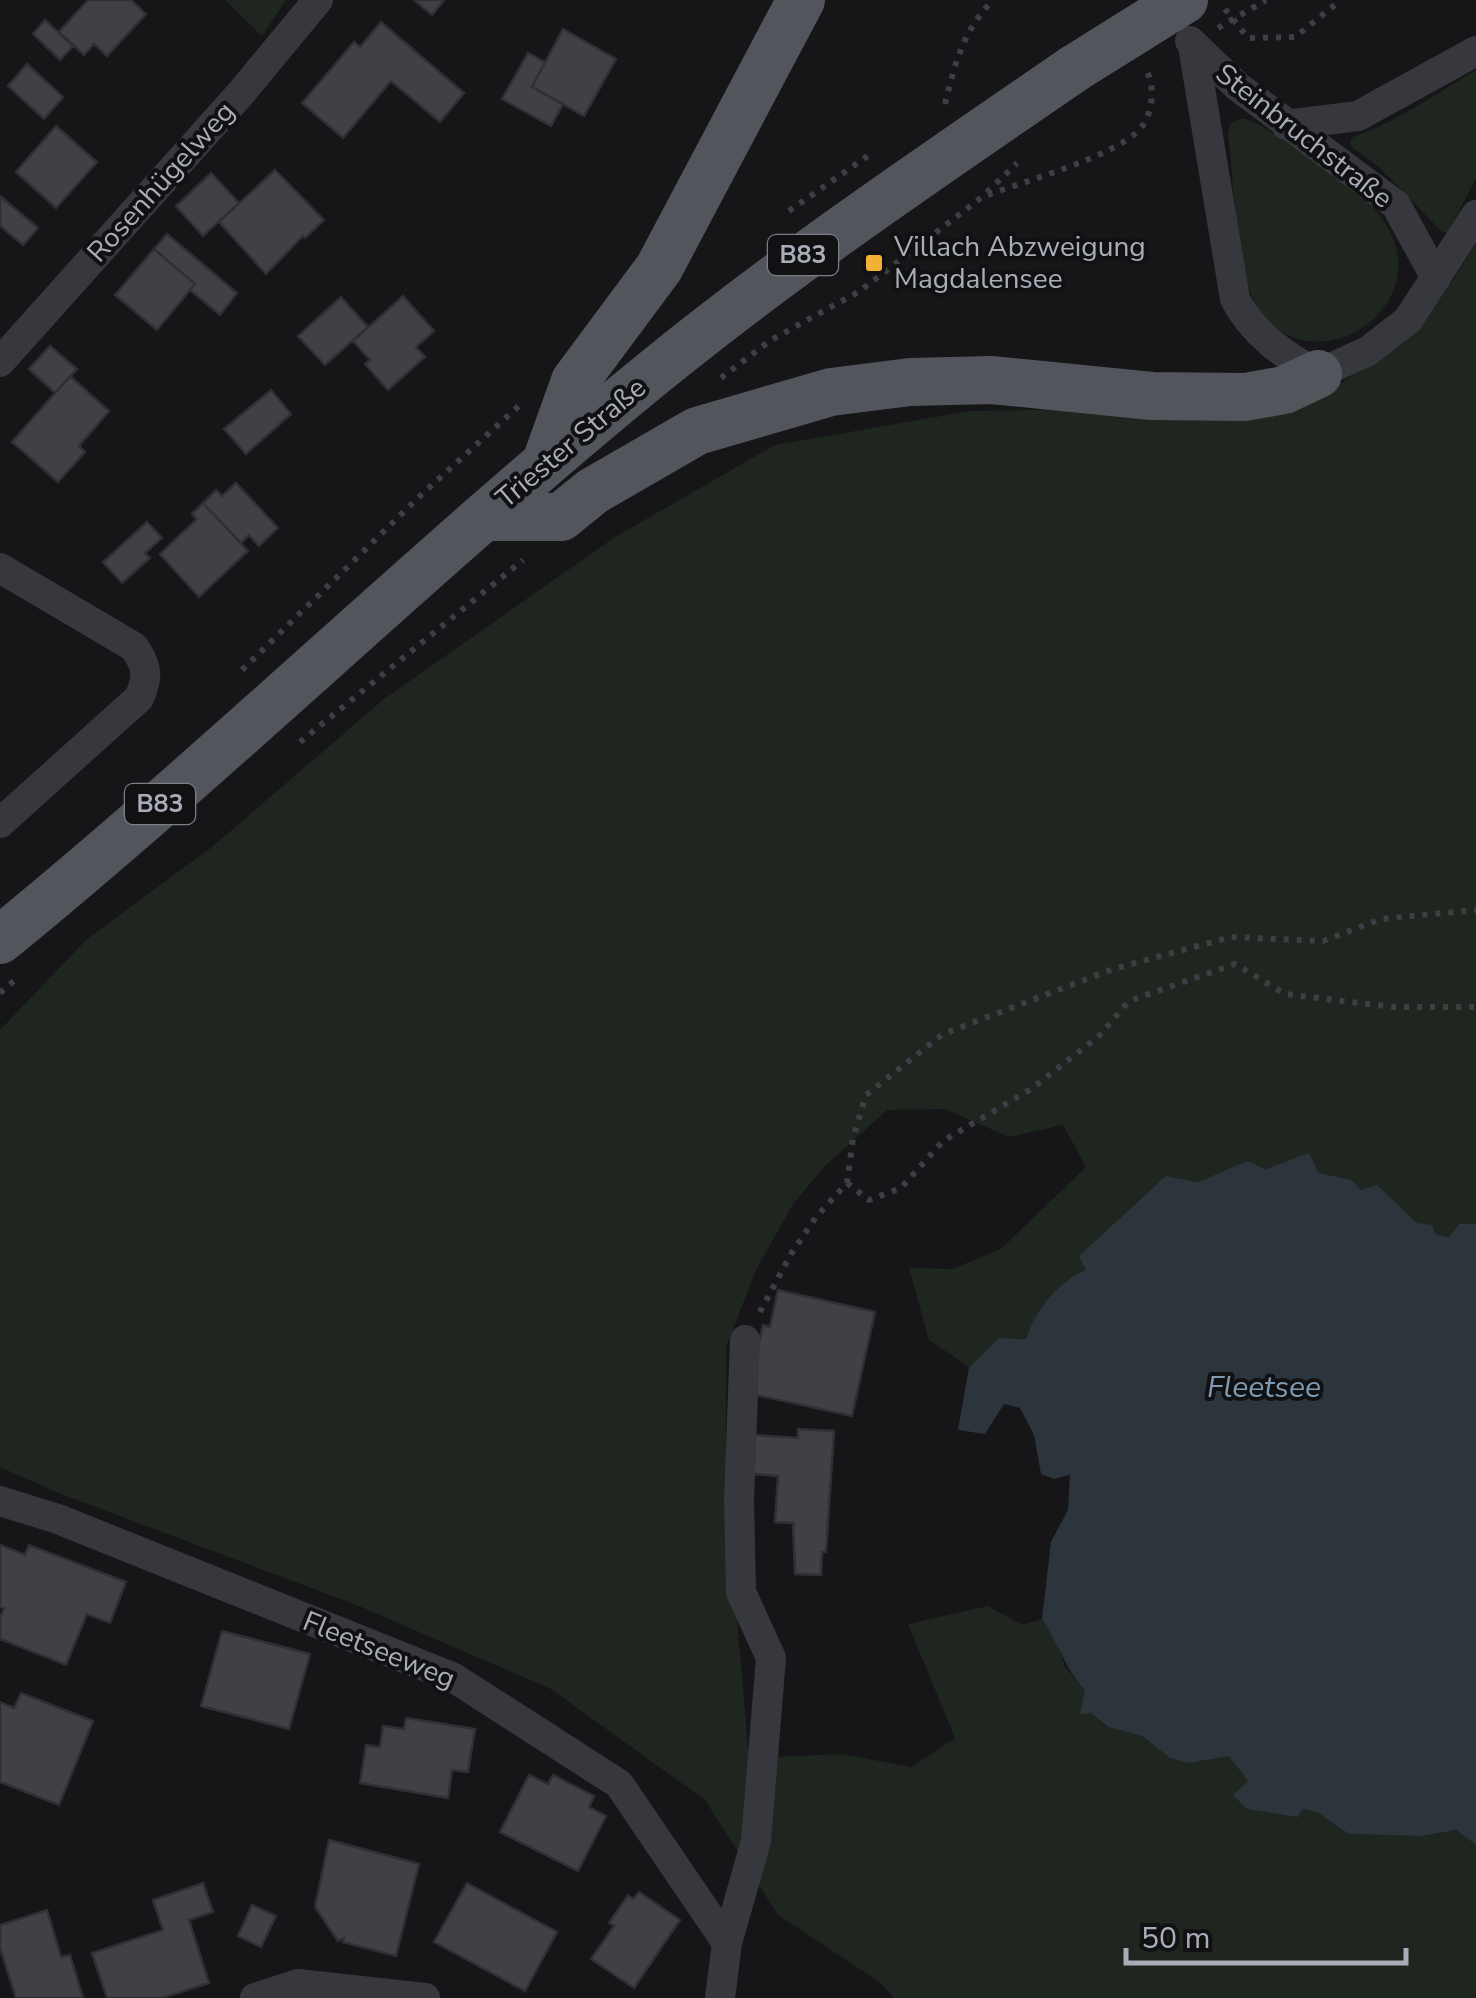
<svg xmlns="http://www.w3.org/2000/svg" width="1476" height="1998" font-family="'Nunito Sans',sans-serif">
<rect width="100%" height="100%" fill="#161618"/>
<path fill="#1e261f" d="M225 0H286L262 36Z
M1476 70V179L1447 233 1442 232 1378 166 1352 147 1350 141 1353 137C1397 122 1436 94 1476 70Z
M1243 118 1258 124C1302 153 1361 180 1388 228 1435 312 1308 389 1257 306 1235 272 1234 177 1228 134L1231 123Z
M1476 244V1224H1459L1449 1237 1435 1235 1417 1223 1377 1186 1361 1190 1352 1180 1319 1173 1309 1154 1266 1169 1247 1161 1198 1182 1166 1176 1026 1339 999 1338 969 1367 929 1340 909 1268 952 1269 1001 1249 1086 1167 1063 1125 1009 1137 945 1109 887 1110 825 1166 793 1204 756 1270 726 1347V1492L749 1758 841 1754 912 1767 955 1738 908 1624 988 1606 1022 1625 1042 1619 1057 1641 1065 1667 1086 1690 1091 1713 1108 1727 1142 1736 1170 1758 1188 1763 1229 1755 1248 1781 1301 1808 1317 1812 1349 1834 1422 1836 1456 1830 1476 1845V1998H894L881 1983 778 1915 705 1800 551 1689 359 1606 56 1492 0 1467V1030L87 939 212 847 384 699 615 537 775 445 970 411 1304 406 1400 346 1449 286Z"/>
<path fill="#2c353c" d="M1309 1153 1319 1173 1352 1180 1361 1190 1377 1185 1417 1223 1432 1225 1436 1235 1449 1237 1459 1224H1476V1845L1456 1830 1422 1836 1349 1834 1317 1812 1302 1809 1298 1817 1247 1809 1233 1795 1248 1781 1229 1756 1188 1763 1170 1758 1142 1736 1108 1727 1091 1713 1080 1714 1085 1690C1064 1667 1059 1644 1042 1619L1051 1542 1068 1510 1070 1475 1054 1479 1041 1474 1034 1435 1020 1408 1004 1404 985 1434 958 1430 969 1367 999 1338 1026 1339C1037 1309 1055 1284 1086 1270L1079 1256 1166 1176 1198 1182 1247 1161 1266 1169Z"/>
<path fill="#404145" stroke="#303034" stroke-width="2.5" d="M88 0H131L146 14 107 56 94 44 84 55 59 32Z
M414 0H444L432 15Z
M45 20 73 46 60 60 33 34Z
M381 22 464 93 440 122 391 81 343 138 302 103 354 42 360 47Z
M563 29 616 59 584 116 532 87Z
M528 53 545 62 532 87 563 104 551 126 502 99Z
M27 64 63 97 44 119 8 86Z
M56 126 97 162 56 208 16 172Z
M275 170 324 220 305 238 303 236 266 274 219 222Z
M211 173 239 203 203 236 176 206Z
M0 196 38 228 23 245 0 226Z
M167 234 237 293 220 315 190 290 195 284 154 249Z
M154 249 195 284 157 330 115 295Z
M403 296 434 331 416 347 425 357 388 390 365 364 370 360 353 341Z
M341 297 368 327 325 365 298 336Z
M50 346 77 369 55 393 29 369Z
M70 376 109 411 79 446 85 452 58 482 12 442Z
M271 390 291 414 246 454 224 429Z
M236 483 278 528 259 546 249 535 241 543 203 503 216 490 222 496Z
M203 503 248 551 199 597 160 554 197 519 192 514Z
M147 522 162 538 145 553 150 558 122 583 103 562Z
M778 1290 875 1312 852 1416 747 1393 763 1325 770 1327Z
M798 1429 834 1431 826 1552H822L821 1575 795 1574 793 1523 775 1522 778 1476 753 1474 755 1435 798 1438Z
M0 1545 25 1555 29 1545 126 1582 110 1623 87 1614 66 1665 0 1639V1618L4 1608 0 1607Z
M222 1631 310 1654 289 1729 201 1706Z
M21 1693 93 1721 59 1805 0 1782V1702L14 1708Z
M406 1718 475 1729 468 1772 452 1770 448 1798 360 1783 366 1745 380 1747 383 1726 404 1729Z
M529 1775 548 1784 553 1775 594 1796 589 1807 606 1816 578 1871 500 1832Z
M329 1840 419 1864 396 1956 343 1942 344 1938 338 1941 315 1907Z
M203 1883 213 1912 189 1920 209 1983 162 1998H107L92 1953 163 1930 153 1900Z
M467 1883 557 1932 525 1991 434 1942Z
M639 1892 680 1920 634 1988 591 1959 614 1926 609 1923 628 1895 633 1899Z
M252 1905 276 1916 261 1947 238 1936Z
M47 1910 61 1957 70 1955 83 1998H16L0 1948V1925Z"/>
<g fill="none" stroke-linecap="round" stroke-linejoin="round">
<path stroke="#3d3f44" stroke-width="6" stroke-dasharray="5 8" stroke-linecap="butt" d="M1225 9 1248 38 1295 37 1341 0
M945 104C955 63 963 31 993 0
M988 195C1025 181 1113 157 1139 130 1152 117 1156 88 1147 72
M789 211 869 155
M721 378 771 340 860 291 982 197 1017 163
M242 670 421 495 522 403
M300 742 523 560
M0 993 14 981
M847 1183 869 1200 901 1188 943 1141 1031 1089 1099 1036 1129 1001 1235 964 1285 994 1393 1007H1476
M760 1312 791 1254 816 1217 847 1183 853 1138 866 1095 943 1034 1113 969 1231 937 1323 941 1381 919 1476 910"/>
<path stroke="#37383d" stroke-width="30" d="M1190 41 1237 86 1396 205 1436 278
M1193 46 1235 299C1253 334 1285 356 1318 374L1368 351 1408 320 1476 215
M1286 125 1358 116 1476 51
M0 362 241 93 318 0
M0 568 134 647C147 666 149 676 139 698L0 823
M0 1501 58 1519 454 1678 619 1784 727 1943
M255 1998 298 1984 425 1998
M720 1998 727 1943 756 1841 771 1658 741 1592 739 1500 745 1340"/>
<path stroke="#53555c" stroke-width="48" d="M547 459 575 381 659 268 801 0
M484 517H561L593 491 697 431 831 392 910 382 991 380 1152 396 1245 397 1284 390 1318 374
M0 940C223 758 429 556 652 374 788 263 931 167 1075 68"/>
<path stroke="#3d3f44" stroke-width="6" stroke-dasharray="5 8" stroke-linecap="butt" d="M1218 28 1266 0"/>
<path stroke="#53555c" stroke-width="48" d="M1075 68 1184 0"/>
</g>
<rect fill="#f2b134" stroke="#111113" stroke-width="4" x="864" y="253" width="20" height="20" rx="5"/>
<g text-anchor="middle" dominant-baseline="central" stroke-width="8" stroke-linejoin="round" paint-order="stroke">
<g fill="#111113" stroke="#7b7e86" stroke-width="2.5">
<rect x="768" y="235" width="70" height="40" rx="8"/>
<rect x="125" y="784" width="70" height="40" rx="8"/>
</g>
<g font-size="25" font-weight="bold" fill="#a8adb8">
<text x="803" y="255">B83</text>
<text x="160" y="804">B83</text>
</g>
<g font-size="28" fill="#a8adb8" stroke="#111113">
<text transform="translate(1304 136) rotate(38)">Steinbruchstraße</text>
<text transform="translate(161 182) rotate(-48)">Rosenhügelweg</text>
<text transform="translate(571 443) rotate(-40)">Triester Straße</text>
<text transform="translate(379 1650) rotate(22)">Fleetseeweg</text>
</g>
<g font-size="28" fill="#a8adb8" stroke="#111113" text-anchor="start">
<text x="894" y="247">Villach Abzweigung<tspan x="894" dy="32">Magdalensee</tspan></text>
</g>
<g font-size="30" font-style="italic" fill="#7f9bb3" stroke="#111113">
<text x="1264" y="1387">Fleetsee</text>
</g>
</g>
<path d="M1126 1948v15h280v-15" fill="none" stroke="#a8adb8" stroke-width="5"/>
<text x="1141" y="1948" font-size="30" fill="#a8adb8" stroke="#111113" stroke-width="8" paint-order="stroke">50 m</text>
</svg>
